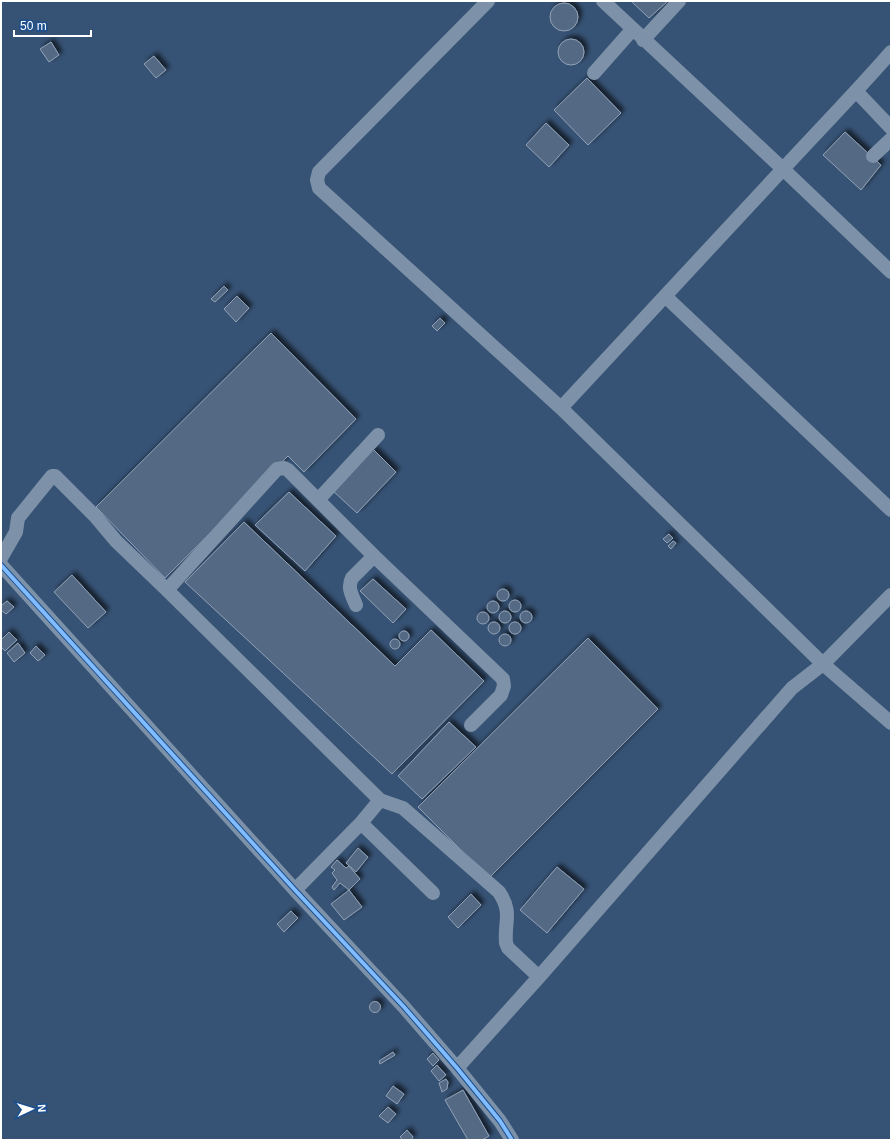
<svg xmlns="http://www.w3.org/2000/svg" width="892" height="1141" font-family="Arial,sans-serif">
<defs>
<filter id="shadow"><feDropShadow dx="3.5" dy="-3.5" stdDeviation="2" flood-color="#0009"/></filter>
</defs>
<rect width="100%" height="100%" fill="#365274"/>
<path fill="#526984" stroke="#92a2b6" filter="url(#shadow)" d="M631 1H668L649 18Z
M550 17a14 14 0 1 1 28 0a14 14 0 1 1-28 0Z
M558 52a13 13 0 1 1 26 0a13 13 0 1 1-26 0Z
M51 42 59 55 49 62 40 49Z
M154 56 166 70 156 78 144 64Z
M587 78 621 113 588 145 554 110Z
M546 123 569 145 549 167 526 145Z
M845 132 881 165 861 190 823 155Z
M224 286 228 290 215 302 211 299Z
M237 296 249 308 236 322 224 309Z
M440 318 445 323 437 331 432 326Z
M271 333 356 419 304 472 288 456 165 578 96 507Z
M373 449 396 472 357 513 333 491Z
M289 492 336 536 305 571 255 525Z
M244 522 395 666 431 630 484 681 392 774 185 582Z
M669 534 673 538 667 543 663 539Z
M673 541 676 543 671 549 668 546Z
M72 575 106 612 88 628 54 592Z
M373 579 406 609 393 623 360 591Z
M497 595a6 6 0 1 1 12 0a6 6 0 1 1-12 0Z
M509 606a6 6 0 1 1 12 0a6 6 0 1 1-12 0Z
M487 607a6 6 0 1 1 12 0a6 6 0 1 1-12 0Z
M7 601 14 607 6 614 1 610V606Z
M520 617a6 6 0 1 1 12 0a6 6 0 1 1-12 0Z
M499 617a6 6 0 1 1 12 0a6 6 0 1 1-12 0Z
M477 618a6 6 0 1 1 12 0a6 6 0 1 1-12 0Z
M488 628a6 6 0 1 1 12 0a6 6 0 1 1-12 0Z
M509 628a6 6 0 1 1 12 0a6 6 0 1 1-12 0Z
M399 636a5 5 0 1 1 10 0a5 5 0 1 1-10 0Z
M9 632 17 640 5 651 1 647V640Z
M499 640a6 6 0 1 1 12 0a6 6 0 1 1-12 0Z
M588 638 658 709 489 878 418 807Z
M390 644a5 5 0 1 1 10 0a5 5 0 1 1-10 0Z
M18 643 25 653 14 662 7 653Z
M36 646 45 655 38 661 30 653Z
M449 722 476 747 422 799 398 776Z
M358 848 368 857 356 872 346 863Z
M337 860 346 868 349 866 360 879 349 890 340 883 334 890 332 887 337 880 332 873 335 870 331 867Z
M557 867 584 889 547 933 520 910Z
M349 890 362 907 344 920 331 904Z
M471 894 481 905 458 928 448 917Z
M291 911 298 918 284 932 277 924Z
M369.5 1007a5.5 5.5 0 1 1 11 0a5.5 5.5 0 1 1-11 0Z
M393 1052 395 1055 380 1064 379 1061Z
M433 1053 439 1060 433 1066 427 1059Z
M437 1065 446 1075 439 1081 431 1071Z
M446 1079 448 1082 447 1089 442 1092 439 1083Z
M393 1086 404 1094 397 1104 386 1096Z
M463 1090 489 1136 482 1140H468L445 1100Z
M388 1107 396 1114 388 1123 379 1116Z
M407 1130 413 1137 411 1140H403L400 1137Z"/>
<g fill="none" stroke-linecap="round" stroke-linejoin="round">
<path stroke="#7d92a8" stroke-width="14" d="M488 1 319 172 317 180 319 188 561 408 823 664 891 723
M643 40 679 1
M891 52C856 92 819 130 783 169L891 272
M594 73 632 30
M856 91 891 128
M873 156 891 139
M665 296 891 510
M561 408 783 169 603 1
M318 500 378 435
M1 558 16 532 18 518 52 476H55L95 516 116 541 167 590
M1 565 295 890 404 1007 457 1068 500 1121 512 1140
M356 605C352 595 347 588 352 578L374 556
M380 800 403 808 499 892C513 913 504 921 506 943L508 948 539 977
M361 823 433 893
M295 890 361 823 380 800 167 590 277 469 284 468 288 470 374 556 503 679 504 686 501 695 471 725
M457 1068 539 977 792 688 823 664 891 595"/>
<defs>
<path id="cycleway" d="M1 565 295 890 404 1007 457 1068 500 1121 512 1140"/>
</defs>
<use href="#cycleway" stroke="#1b4f8f" stroke-width="6"/>
<use href="#cycleway" stroke="#80bcff" stroke-width="4"/>
</g>
<rect width="892" height="1141" fill="none" stroke="#ffffff" stroke-width="4"/>
<g transform="translate(32 1109) rotate(86)" stroke="#1b4f8f" stroke-width="3" paint-order="stroke">
<path d="M0-3L7 15L0 10L-7 15Z" fill="#ffffff"/>
<text y="-6" font-size="11" font-weight="bold" text-anchor="middle" fill="#ffffff">N</text>
</g>
<path d="M14 30v6h77v-6" fill="none" stroke="#ffffff" stroke-width="2"/>
<text x="20" y="30" font-size="12" fill="#ffffff" stroke="#1b4f8f" stroke-width="3" paint-order="stroke">50 m</text>
</svg>
